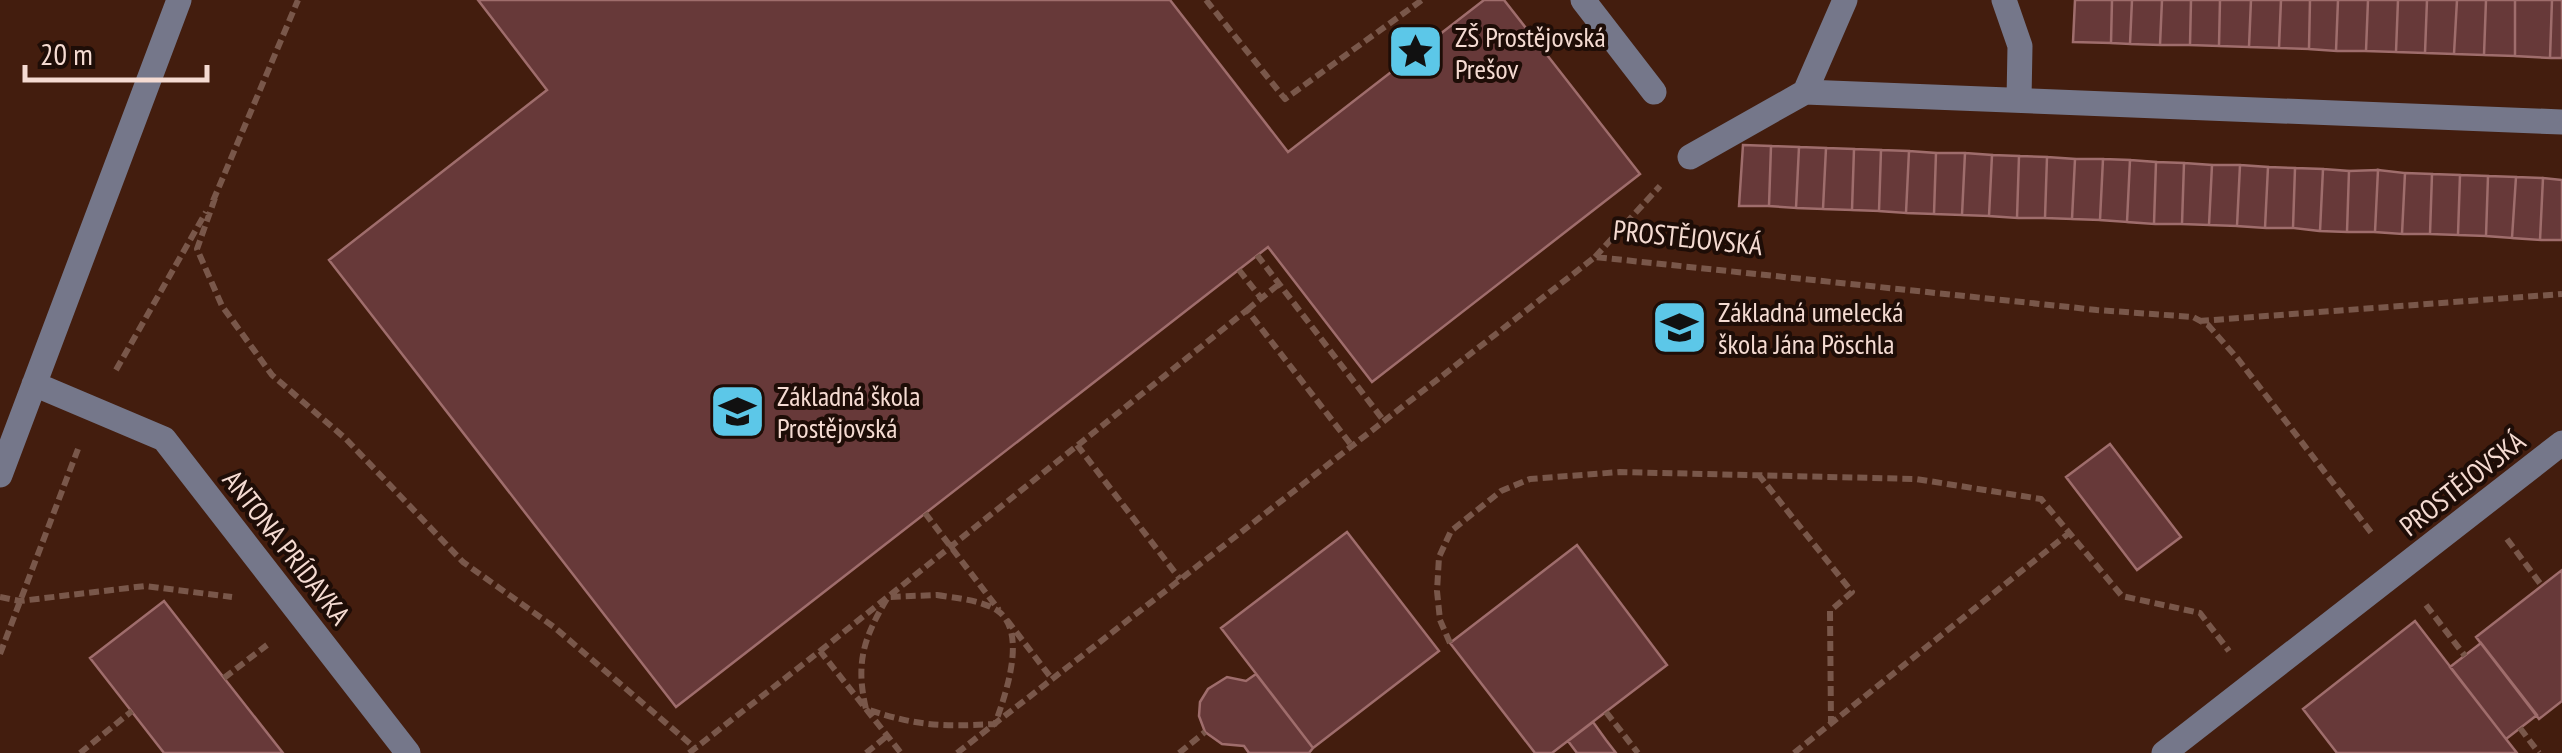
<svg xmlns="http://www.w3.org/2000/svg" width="2562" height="753" font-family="'PT Sans Narrow',sans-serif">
<rect width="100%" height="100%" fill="#431d0e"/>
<path fill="#673939" stroke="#9f6d6c" stroke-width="2.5" d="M478 0H1170L1288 152 1484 0H1504L1640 174 1372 382 1268 247 676 707 329 260 547 90Z
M2075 0H2112L2111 43 2073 42Z
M2112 0H2132L2130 44 2111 43Z
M2132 0H2162L2160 45 2130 44Z
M2162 0H2191L2190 45H2160Z
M2191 0H2220L2219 46 2190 45Z
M2220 0H2251L2249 47 2219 46Z
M2251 0H2281L2279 48 2249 47Z
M2281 0H2310L2309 49 2279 48Z
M2310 0H2338L2336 51 2309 49Z
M2338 0H2368L2366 51H2336Z
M2368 0H2398L2396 52 2366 51Z
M2398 0H2427L2425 53 2396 52Z
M2427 0H2457L2454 54 2425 53Z
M2457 0H2486L2484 55 2454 54Z
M2486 0H2515V56L2484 55Z
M2515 0H2552L2550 58 2515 56Z
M2552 0H2562V58H2550Z
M1743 145 1771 146 1769 206H1739Z
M1771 146 1799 147 1796 208 1769 206Z
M1799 147 1826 148 1823 209 1796 208Z
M1826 148 1854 149 1852 210 1823 209Z
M1854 149 1881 150 1879 211 1852 210Z
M1881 150 1909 151 1906 213 1879 211Z
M1909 151 1936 153 1934 214 1906 213Z
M1936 153H1965L1962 215 1934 214Z
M1965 153 1992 155 1989 216 1962 215Z
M1992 155 2019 156 2017 218 1989 216Z
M2019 156 2047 157 2045 218H2017Z
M2047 157 2075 159 2072 219 2045 218Z
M2075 159H2103L2100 220 2072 219Z
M2103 159 2130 160 2127 222 2100 220Z
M2130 160 2156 162 2154 224 2127 222Z
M2156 162 2184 163 2182 224H2154Z
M2184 163 2212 165 2209 225 2182 224Z
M2212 165H2240L2237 226 2209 225Z
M2240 165 2268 167 2265 228 2237 226Z
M2268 167 2295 168 2293 228H2265Z
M2295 168 2323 169 2320 231 2293 228Z
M2323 169 2349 171 2347 232 2320 231Z
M2378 170 2375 232H2347L2349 171Z
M2378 170 2405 173 2402 234 2375 232Z
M2405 173 2432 174 2430 234H2402Z
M2432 174 2460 175 2458 235 2430 234Z
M2460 175 2488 176 2486 236 2458 235Z
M2488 176 2516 177 2512 238 2486 236Z
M2516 177 2543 178 2540 240 2512 238Z
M2543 178 2562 180V240H2540Z
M2110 444 2181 537 2137 570 2066 477Z
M1347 532 1439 651 1313 748 1221 628Z
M1577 545 1667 665 1552 753H1535L1450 643Z
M2562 570V701L2539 719 2476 637Z
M164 601 224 678 283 753H164L90 658Z
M2415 621 2506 739 2517 753H2337L2303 709Z
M2481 643 2537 715 2506 739 2450 667Z
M1256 674 1313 748 1309 753H1249L1244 746 1222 744 1205 732 1199 716 1200 702 1208 689 1227 677 1246 681Z
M1593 722 1606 740 1616 753H1577L1568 741Z"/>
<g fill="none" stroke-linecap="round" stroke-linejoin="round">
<path stroke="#79574a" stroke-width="6" stroke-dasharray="10 5" stroke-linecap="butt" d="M1206 0 1285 99 1422 0
M215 198 197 249 222 306 272 375 346 439 463 562 554 627 695 748
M213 201 298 0
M1257 255 1384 421
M1595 257 1660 186
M1239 270 1261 298
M1247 310 1279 284
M2199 321 2562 294
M116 370 206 212
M1077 445 1180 579
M1758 474 1852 592 1830 611 1831 723
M925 513 999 610
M2507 539 2542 586
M937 595C955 598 982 600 998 611 1028 633 1005 696 995 724 941 727 917 726 866 709 855 662 864 637 888 597Z
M0 597 20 601 145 586 232 597
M2426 605 2465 656
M1007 620 1052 679
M1450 643 1440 620 1437 591 1439 557 1451 531 1501 491 1530 479 1620 472 1916 479 2041 499 2122 596 2200 613 2229 651
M820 651 1247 310 1352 446
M0 654 78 449
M224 678 267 645
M1606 712 1638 753
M2520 728 2539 753
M80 753 132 711
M689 753 820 651 901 753
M866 753 887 736
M957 753 1595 257 2097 310 2193 317 2208 325 2238 359 2373 535
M1179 753 1205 732
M1794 753 2069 533"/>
<path stroke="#75778a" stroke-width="25" d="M1583 0 1654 92
M2004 0 2020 46 2019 100
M1805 92 2562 122
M1690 157 1805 92 1845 0
M34 384 164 439 408 753
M0 475 179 0
M2164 753 2562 443"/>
</g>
<defs>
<symbol id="sight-square" viewBox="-11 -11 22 22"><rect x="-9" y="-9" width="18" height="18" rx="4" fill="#5cc7e8" stroke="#1e0d07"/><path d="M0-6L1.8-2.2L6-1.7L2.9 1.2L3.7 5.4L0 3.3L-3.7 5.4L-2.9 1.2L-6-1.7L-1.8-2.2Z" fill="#111"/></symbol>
<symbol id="school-square" viewBox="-11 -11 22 22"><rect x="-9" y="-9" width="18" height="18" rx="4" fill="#5cc7e8" stroke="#1e0d07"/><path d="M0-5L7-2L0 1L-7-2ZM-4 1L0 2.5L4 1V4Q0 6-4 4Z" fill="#111"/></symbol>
</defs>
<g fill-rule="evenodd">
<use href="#sight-square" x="1384" y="20" width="63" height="63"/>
<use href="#school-square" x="1648" y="296" width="63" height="63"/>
<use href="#school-square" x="706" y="380" width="63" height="63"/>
</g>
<g text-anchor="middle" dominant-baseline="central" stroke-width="8" stroke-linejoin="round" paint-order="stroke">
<g font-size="28" fill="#f5dbd2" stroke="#1e0d07" text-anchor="start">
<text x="1455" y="36">ZŠ Prostějovská<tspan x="1455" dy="32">Prešov</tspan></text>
<text x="1718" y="311">Základná umelecká<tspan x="1718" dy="32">škola Jána Pöschla</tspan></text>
<text x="777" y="395">Základná škola<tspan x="777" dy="32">Prostějovská</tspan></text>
</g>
<g font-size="28" fill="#f5dbd2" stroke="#1e0d07">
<text transform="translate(1688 237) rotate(6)">PROSTĚJOVSKÁ</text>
<text transform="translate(2462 483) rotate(-38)">PROSTĚJOVSKÁ</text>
<text transform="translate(287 547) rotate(52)">ANTONA PRÍDAVKA</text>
</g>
</g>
<path d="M25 65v15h182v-15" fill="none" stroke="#f5dbd2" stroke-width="5"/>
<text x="40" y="65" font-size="30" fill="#f5dbd2" stroke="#1e0d07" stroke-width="8" paint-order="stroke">20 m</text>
</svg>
